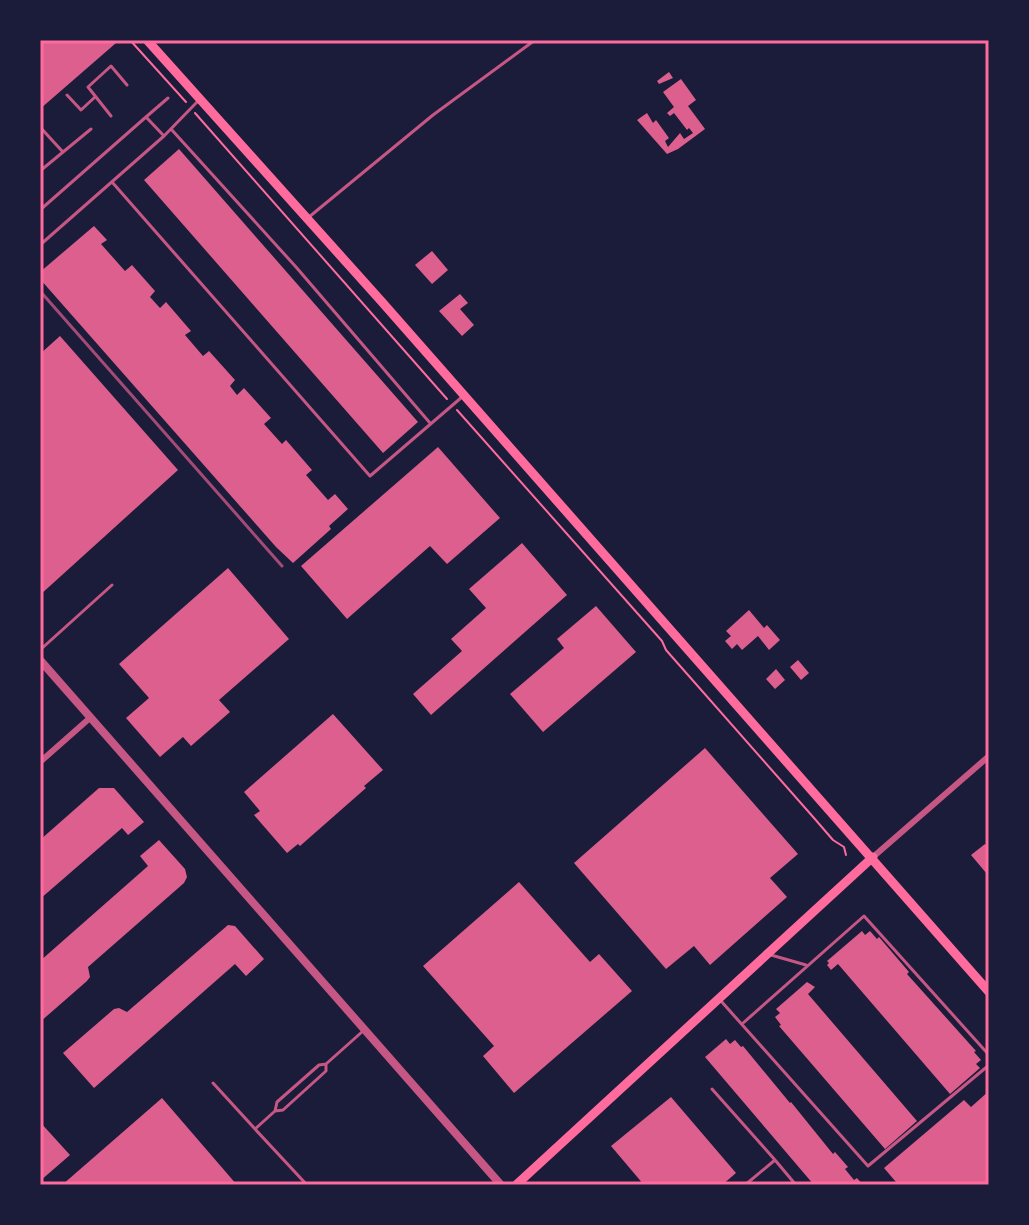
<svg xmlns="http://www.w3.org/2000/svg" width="1029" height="1225" font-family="Cabin,sans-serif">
<rect width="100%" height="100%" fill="#1b1b3a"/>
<path fill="#dd5f8e" d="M40 40H113L116 43 40 109Z
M669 72 673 78 659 84 657 81Z
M681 79 696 100 688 106 705 129 678 149 667 154 637 120 647 113 653 123 656 120 669 138 665 141 668 147 680 133 684 139 693 133 689 128 687 130 674 113 670 116 667 113 674 107 663 92Z
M179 149 418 422 383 453 144 180Z
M94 226 107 240 101 244 125 271 132 265 155 291 150 297 160 308 166 302 191 331 185 335 203 356 209 351 235 380 230 386 237 395 244 388 271 418 264 424 282 444 286 440 312 470 306 475 328 500 335 494 348 509 329 526 331 529 293 563 276 547 40 279V272Z
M432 251 448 270 432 284 415 265Z
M460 294 468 303 460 309 474 325 462 336 439 311Z
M60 336 178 470 40 595V354Z
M438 447 500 518 447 564 430 546 347 619 301 566Z
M522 543 567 595 431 715 413 694 462 651 451 639 486 608 469 589Z
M228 568 289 639 219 700 230 712 191 746 183 737 160 757 126 718 149 698 119 664Z
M596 606 636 652 543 732 510 694 564 648 557 639Z
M749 610 764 628 767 625 780 640 769 650 758 636 742 650 737 644 732 649 725 641 731 636 726 631Z
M798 660 809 673 801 680 790 667Z
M776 669 785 680 775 689 766 679Z
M333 714 383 770 364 786 366 788 300 846 298 844 287 853 254 815 260 811 244 792Z
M705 748 798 854 770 878 787 897 710 965 694 946 666 969 574 863Z
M99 788H114L144 822 128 835 122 828 40 899V840Z
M159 840 185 869 187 877 184 883 88 967 90 977 87 981 40 1022V961L148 866 140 856Z
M985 844 989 849 987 874 971 855Z
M519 882 590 962 599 954 632 991 514 1093 483 1056 494 1046 423 966Z
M228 925 235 926 264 959 246 976 235 964 94 1088 63 1053 114 1009 119 1008 127 1012Z
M862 931 865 935 870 931 877 939 879 937 909 972 907 974 976 1051 974 1052 981 1060 976 1064 980 1068 950 1094 838 964 831 970 827 965 829 963 827 961Z
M807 982 815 987 808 994 917 1121 885 1149 779 1026 781 1025 775 1017 780 1013 776 1009Z
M726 1039 730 1044 735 1040 741 1047 743 1046 790 1103 791 1102 833 1154 835 1152 848 1167 845 1169 854 1180 857 1178 863 1185H814L705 1057Z
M989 1091V1185H892L896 1182 884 1168 964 1100 971 1107Z
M671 1097 736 1173 722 1185H644L611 1146Z
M162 1098 237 1185H62Z
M40 1122 70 1155 40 1181Z"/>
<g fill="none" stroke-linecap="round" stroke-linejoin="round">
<path stroke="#ff6b9d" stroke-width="2" d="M130 40 186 102
M195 113 447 399
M457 410 662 641 666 650 814 818 833 840 844 847 846 855"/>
<path stroke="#c65784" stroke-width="3" d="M67 95 81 110 95 97
M111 116 88 87 111 66 127 85
M146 117 168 98
M40 127 62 151
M171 129 296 267 430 423
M40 171 91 129
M112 182 370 476 462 397
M40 210 146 117 164 136
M309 217 433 115 535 40
M40 245 164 136 199 100
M40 650 112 585
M771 955 806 965
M721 1001 868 1166 989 1065
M742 1024 864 916 989 1055
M326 1064V1071L283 1110 275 1111 277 1102 319 1065 326 1064 363 1031
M213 1083 255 1129 275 1111
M712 1089 775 1160
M255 1129 307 1185
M745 1185 775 1160 796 1185"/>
<path stroke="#c65784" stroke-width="6" d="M40 762 91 717
M873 857 989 756"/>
<path stroke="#c65784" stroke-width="8" d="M40 660 501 1185"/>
<path stroke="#ff6b9d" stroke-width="9" d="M147 40 382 302 989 992
M516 1185 873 857"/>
<path stroke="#a44b75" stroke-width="3" d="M40 291 282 566"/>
</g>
<rect width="1029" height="1225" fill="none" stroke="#1b1b3a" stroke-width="84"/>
<rect x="42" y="42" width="945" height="1141" fill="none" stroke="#ff6b9d" stroke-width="3"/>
</svg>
